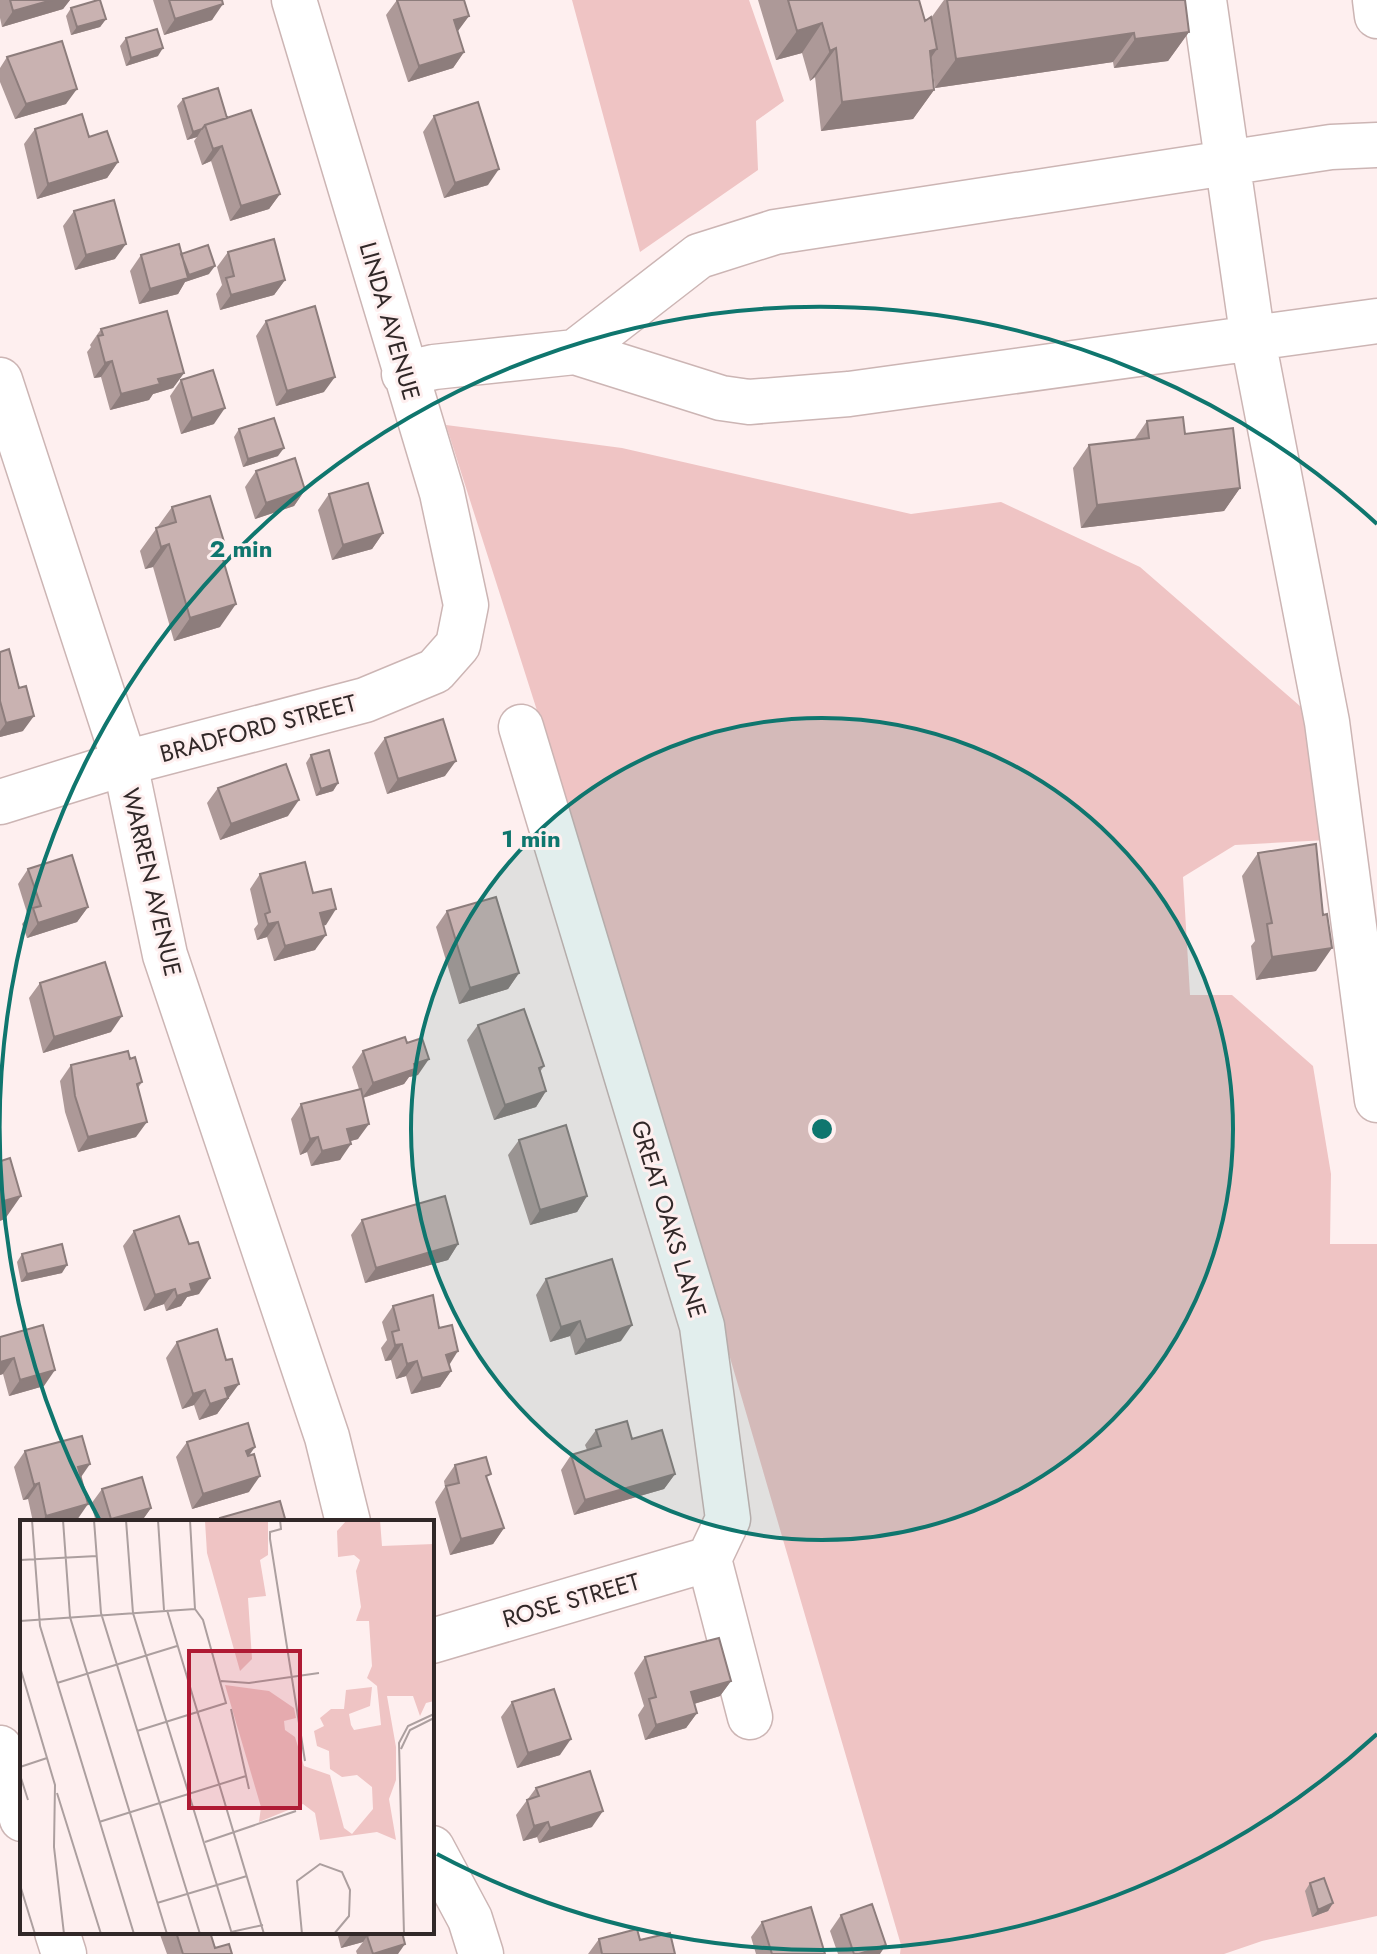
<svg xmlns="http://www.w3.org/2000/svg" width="1377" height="1954" font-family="Jost,sans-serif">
<rect width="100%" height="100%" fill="#feefef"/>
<path fill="#efc4c4" d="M572 0H749L784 101 756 121 758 170 640 252Z
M446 425 622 448 911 514 1001 502 1140 567 1308 713 1328 840 1235 845 1183 877 1190 995H1232L1313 1066 1331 1174 1330 1244H1377V1916L1262 1941 1224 1954H900L901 1945 591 880Z"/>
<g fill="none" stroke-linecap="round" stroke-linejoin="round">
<defs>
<path id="minor" d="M1204 0 1253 340 1327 722 1377 1100
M1375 0 1377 16
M575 352 699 256 775 232 1331 147 1377 145
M404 374 434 367 575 352 721 398 749 402 849 394 1377 321
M0 380 125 763 165 955 327 1437 348 1522
M521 727 702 1326 728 1519 709 1559 750 1717
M0 802 125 763 365 700 435 671 458 645 466 605 442 493 294 0
M432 1641 709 1559
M0 1748 22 1819
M432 1848 470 1919 481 1954
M57 1932 64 1954"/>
</defs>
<use href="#minor" stroke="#ccb5b4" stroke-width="47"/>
<use href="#minor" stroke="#fff" stroke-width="44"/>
</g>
<path fill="#ad9998" d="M0 0H70L63 9 2 27 0 18Z
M153 0H222L212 20 164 35Z
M397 0 469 16 457 31 464 52 453 68 408 82 386 15Z
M758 0H919L925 21 931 18 944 0H1185L1189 32 1168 61 1114 68 1113 62 935 88 931 58 934 90 913 119 821 131 815 77 810 81 802 53 776 60Z
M71 8 106 19 100 27 71 35 66 16Z
M126 38 158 56 126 66 120 46Z
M7 57 66 104 15 119 0 82V68Z
M183 99 227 118 280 194 269 209 230 221 211 161 202 165 194 141 197 137 187 140 177 106Z
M434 116 488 185 444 198 423 132Z
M35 129 89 137 118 162 107 178 37 199 24 144Z
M74 211 115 259 75 270 63 226Z
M228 252 285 280 274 295 220 310 216 294 222 285 217 267Z
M182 254 209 274 185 282 178 294 139 304 130 271 141 255Z
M266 321 324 392 276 406 256 336Z
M101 329 184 373 173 388 153 394 149 400 110 410 101 377 94 378 87 352 91 347 90 345Z
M181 380 214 424 181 434 170 396Z
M1147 421 1185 434 1240 488 1224 511 1081 528 1073 468 1089 445 1134 440Z
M239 429 278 456 243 467 234 437Z
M256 471 305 490 294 506 255 519 245 487Z
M329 494 383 533 372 549 332 560 318 510Z
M172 507 221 551 220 627 174 641 153 567 145 569 140 551Z
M0 652 23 731 0 737Z
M385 738 445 776 387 794 374 753Z
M311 755 338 783 333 791 316 796 306 763Z
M218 788 288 816 220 840 207 803Z
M1258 853 1316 971 1256 980 1251 946 1255 941 1242 876Z
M28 869 88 907 77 922 27 938 22 924 28 916 18 884Z
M260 874 313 893 326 925H324L315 950 274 961 267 937 257 940 254 929 258 924 250 889Z
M447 911 519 973 508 989 459 1004 436 927Z
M40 983 111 1032 43 1053 29 998Z
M478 1025 544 1066 540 1072 546 1091 536 1107 494 1120 467 1040Z
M363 1051 418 1075 409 1077 404 1084 363 1098 358 1139 350 1141 340 1160 311 1166 307 1152 300 1155 291 1119 301 1104 359 1089 352 1067Z
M130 1059 142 1082 138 1088 136 1137 78 1152 65 1112 60 1081 71 1065Z
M519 1140 587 1196 577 1212 530 1225 508 1155Z
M362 1220 458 1244 448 1260 365 1283 351 1235Z
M134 1231 189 1244 199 1294 187 1297 181 1306 166 1311 164 1304 144 1311 123 1246Z
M22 1254 62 1273 21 1282 17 1262Z
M546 1279 621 1341 575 1355 570 1336 550 1342 536 1295Z
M393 1306 439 1328 451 1371 440 1387 411 1394 406 1376 396 1379 391 1360 385 1361 381 1348 387 1340 382 1322Z
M0 1337 44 1386 9 1396 3 1374 0 1375Z
M177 1342 228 1399 217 1414 199 1420 194 1405 182 1409 166 1358Z
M596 1430 675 1474 664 1489 574 1515 561 1470 571 1455 587 1450 585 1445Z
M187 1442 250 1455 249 1492 192 1509 176 1457Z
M25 1451 81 1477 77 1520 70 1522H33L28 1499 23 1500 14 1467Z
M455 1465 504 1528 493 1544 450 1555 435 1502 445 1487 444 1481Z
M102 1489 151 1508 141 1522H96L91 1504Z
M645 1657 731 1681 720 1696 694 1704 697 1713 686 1728 645 1740 638 1715 644 1706 634 1673Z
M512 1702 560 1755 517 1768 501 1717Z
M536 1788 592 1827 539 1843 537 1837 523 1841 516 1815Z
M1310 1883 1333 1903 1328 1911 1312 1917 1305 1891Z
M841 1915 880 1954H838L830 1931Z
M762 1922 825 1954H756L751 1937Z
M159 1932H210L215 1948 232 1954H167Z
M337 1932H402L398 1954H357L356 1951 363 1942 341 1948Z
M599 1939 640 1940 675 1954H588Z"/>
<path fill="#8d7d7c" d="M52 0H70L63 9 2 27 13 11Z
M223 4 212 20 164 35 175 19Z
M469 16 458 31 443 36 454 20Z
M106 19 100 27 71 35 77 27Z
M822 23 802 53 776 60 797 31Z
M1189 32 1168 61 1114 68 1135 39Z
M1134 33 1113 62 935 88 956 59Z
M163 48 158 56 126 66 131 58Z
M836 48 815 77 810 81 830 51Z
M937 49 917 78 930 51Z
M464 52 453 68 408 82 419 66Z
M77 89 66 104 15 119 26 104Z
M934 90 913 119 821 131 842 102Z
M202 129 197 137 187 140 193 132Z
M222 146 211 161 202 165 213 149Z
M118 162 107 178 37 199 48 184Z
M499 169 488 185 444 198 455 183Z
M280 194 269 209 230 221 241 206Z
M126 244 115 259 75 270 86 255Z
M215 266 209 274 185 282 178 294 139 304 150 289Z
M285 280 274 295 220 310 231 295Z
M112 361 101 377 94 378 105 363Z
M184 373 173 388 153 394 149 400 110 410 121 394 158 379Z
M335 377 324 392 276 406 287 391Z
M225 408 214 424 181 434 192 418Z
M284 448 278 456 243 467 248 459Z
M1240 488 1224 511 1081 528 1097 505Z
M305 490 294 506 255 519 266 503Z
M383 533 372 549 332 560 343 545Z
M169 544 153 567 145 569 161 547Z
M236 604 220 627 174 641 190 618Z
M34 716 23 731 0 737V731L6 723Z
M456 761 445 776 387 794 398 779Z
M338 783 333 791 316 796 321 789Z
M299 800 288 816 220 840 231 824Z
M88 907 77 922 27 938 38 923Z
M336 909 326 925 310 929 320 913Z
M278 922 267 937 257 940 268 924Z
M326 935 315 950 274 961 285 946Z
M1332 948 1316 971 1256 980 1272 957Z
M519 973 508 989 459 1004 470 988Z
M122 1016 111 1032 43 1053 54 1037Z
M429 1059 418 1075 409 1077 404 1084 362 1098 373 1083 414 1064Z
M546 1091 536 1107 494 1120 505 1105Z
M147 1122 136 1137 78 1152 88 1137Z
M369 1124 358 1139 336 1145 347 1129Z
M318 1137 307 1152 300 1155 310 1139Z
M351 1144 340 1160 311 1166 322 1151Z
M21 1196 5 1219 0 1221V1202Z
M587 1196 577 1212 530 1225 540 1210Z
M458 1244 448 1260 365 1283 376 1268Z
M67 1265 62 1273 21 1282 27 1274Z
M210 1278 199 1294 187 1297 181 1306 166 1311 177 1296 190 1284Z
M175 1289 164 1304 144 1311 155 1295Z
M580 1321 570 1336 550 1342 561 1327Z
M632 1325 621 1341 575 1355 586 1340Z
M402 1344 391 1360 385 1361 395 1345Z
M458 1351 448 1367 446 1355Z
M14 1358 3 1374 0 1375V1362Z
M417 1361 406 1376 396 1379 407 1364Z
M55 1370 44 1386 9 1396 20 1380Z
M451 1371 440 1387 411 1394 422 1378Z
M239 1384 217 1414 199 1420 210 1404 225 1388Z
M205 1390 194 1405 182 1409 193 1394Z
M255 1447 244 1463 246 1451Z
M90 1464 79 1480 78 1467Z
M675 1474 664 1489 574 1515 585 1500Z
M260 1476 249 1492 192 1509 203 1494Z
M39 1483 28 1499 23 1500 34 1485Z
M88 1504 77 1520 70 1522H41L46 1516Z
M151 1508 141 1522H109L111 1519Z
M504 1528 493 1544 450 1555 461 1539Z
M731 1681 720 1696 680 1708 691 1692Z
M697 1713 686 1728 645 1740 656 1725Z
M571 1739 560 1755 517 1768 528 1753Z
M603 1811 592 1827 539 1843 550 1828Z
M548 1822 537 1837 523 1841 534 1826Z
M1333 1903 1328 1911 1312 1917 1318 1910Z
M355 1932H375L370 1939 367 1936 363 1942 341 1948 352 1933Z
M405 1944 398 1954H373Z
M886 1945 880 1954H859Z"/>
<path fill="#c9b2b1" stroke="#8d7d7c" stroke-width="2" d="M10 0H52L13 11Z
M98 0H100L106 19 77 27 71 8Z
M169 0H222L223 4 175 19Z
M397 0H464L469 16 454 20 464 52 419 66Z
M788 0H919L925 21 931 17 937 49 930 51 934 90 842 102 836 48 830 51 822 23 797 31Z
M947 0H1185L1189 32 1135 39 1134 33 956 59Z
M157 29 163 48 131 58 126 38Z
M62 41 77 89 26 104 7 57Z
M218 88 227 118 205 125 202 129 193 132 183 99Z
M478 102 499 169 455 183 434 116Z
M251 110 280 194 241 206 222 146 213 149 205 125Z
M82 114 89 137 107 131 118 162 48 184 35 129Z
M114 200 126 244 86 255 74 211Z
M274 239 285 280 231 295 226 278 234 276 228 252Z
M179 244 188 278 150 289 141 255Z
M208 245 215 266 189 275 181 254Z
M315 306 335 377 287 391 266 321Z
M167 311 184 373 158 379 160 384 121 394 112 361 105 363 98 336 103 335 101 329Z
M213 370 225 408 192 418 181 380Z
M1183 417 1185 434 1233 428 1240 488 1097 505 1089 445 1149 438 1147 421Z
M274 418 284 448 248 459 239 429Z
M295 458 305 490 266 503 256 471Z
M368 483 383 533 343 545 329 494Z
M210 496 225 545 219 546 236 604 190 618 169 544 161 547 156 528 176 522 172 507Z
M9 649 19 688 26 686 34 716 6 723 0 701V652Z
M443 719 456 761 398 779 385 738Z
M329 750 338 783 321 789 311 755Z
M286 764 299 800 231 824 218 788Z
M1316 844 1323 915 1327 914 1332 948 1272 957 1267 924 1272 923 1258 853Z
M72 855 88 907 38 923 33 908 41 906 28 869Z
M305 862 313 893 331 889 336 909 320 913 326 935 285 946 278 922 268 924 265 914 270 912 260 874Z
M496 897 519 973 470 988 447 911Z
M105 962 122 1016 54 1037 40 983Z
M524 1009 544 1066 539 1068 546 1091 505 1105 478 1025Z
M405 1037 407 1043 422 1038 429 1059 414 1064 415 1069 373 1083 363 1051Z
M128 1051 130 1059 135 1057 142 1082 137 1084 147 1122 88 1137 75 1096 71 1065Z
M361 1089 369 1124 347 1129 351 1144 322 1151 318 1137 310 1139 301 1104Z
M566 1125 587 1196 540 1210 519 1140Z
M0 1158 1 1161 10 1158 21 1196 0 1202Z
M445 1196 458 1244 376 1268 362 1220Z
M179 1216 189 1244 198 1242 210 1278 190 1284 192 1291 177 1296 175 1289 155 1295 134 1231Z
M62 1244 67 1265 27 1274 22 1254Z
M612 1259 632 1325 586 1340 580 1321 561 1327 546 1279Z
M433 1295 439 1328 452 1325 458 1351 446 1355 451 1371 422 1378 417 1361 407 1364 402 1344 395 1345 392 1332 399 1330 393 1306Z
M43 1325 55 1370 20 1380 14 1358 0 1362V1337Z
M217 1329 226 1360 232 1359 239 1384 225 1388 228 1398 210 1404 205 1390 193 1394 177 1342Z
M627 1421 632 1439 662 1430 675 1474 585 1500 571 1455 601 1446 596 1430Z
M248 1423 255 1447 246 1451 248 1456 254 1454 260 1476 203 1494 187 1442Z
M82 1436 90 1464 78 1467 88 1504 46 1516 39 1483 34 1485 25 1451Z
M486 1457 491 1474 486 1476 504 1528 461 1539 446 1486 459 1483 455 1465Z
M142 1477 151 1508 111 1519 102 1489Z
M280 1501 286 1522H221L220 1518Z
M719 1638 731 1681 691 1692 697 1713 656 1725 649 1699 656 1697 645 1657Z
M554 1689 571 1739 528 1753 512 1702Z
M590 1771 603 1811 550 1828 548 1822 534 1826 527 1800 539 1796 536 1788Z
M1324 1878 1333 1903 1318 1910 1310 1883Z
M872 1904 886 1945 859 1954H854L841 1915Z
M811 1907 825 1954H772L762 1922Z
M637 1929 640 1940 670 1933 675 1954H602L599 1939Z
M176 1932H210L215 1948 229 1944 232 1954H183Z
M378 1932H402L405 1944 373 1954 367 1936Z"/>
<circle cx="822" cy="1129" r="411" fill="#0f766e" fill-opacity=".12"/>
<g fill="none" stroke="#0f766e" stroke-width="4">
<circle cx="822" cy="1129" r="411"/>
<path d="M1377 1734A821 821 0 0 1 437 1854M100 1521A821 821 0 0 1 1377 524"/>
</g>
<g text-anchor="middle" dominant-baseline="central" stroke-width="6" stroke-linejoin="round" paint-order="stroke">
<g font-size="24" fill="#312828" stroke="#feefef">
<text transform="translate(390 321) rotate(74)">LINDA AVENUE</text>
<text transform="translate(258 728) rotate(-15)">BRADFORD STREET</text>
<text transform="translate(152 882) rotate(77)">WARREN AVENUE</text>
<text transform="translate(669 1219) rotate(73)">GREAT OAKS LANE</text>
<text transform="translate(571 1600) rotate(-16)">ROSE STREET</text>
</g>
</g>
<g transform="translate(20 1520)">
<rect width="414" height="414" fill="#feefef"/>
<path d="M327 0H360L362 26 414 24V181L406 183 400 196 393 176H367L376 227V260L369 279 376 320 357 312 300 320 295 293 283 284 239 302 241 287 205 165 249 171 274 188 276 198 264 201 265 210 275 217 284 246 310 255 324 308 332 314 353 289 352 267 337 255 322 257 310 249 309 231 297 226 294 211 304 206 300 198 311 189H324L326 170 352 167 350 186 329 194 331 205 334 210 361 205 357 166 347 158 352 146 349 101H336L341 87 336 51 340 40 334 35 318 37 317 11ZM185 1H248V35L240 40 246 76 228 78 232 139 220 151 187 33Z" fill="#efc4c4"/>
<path fill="none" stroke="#ac9f9f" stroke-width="2" d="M12 0 20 106 114 414M43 0 50 97 147 414M74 0 81 93 180 414M106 0 113 93 212 414M138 0 144 90M260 0 261 9 250 12V19L285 241M0 40 77 36M147 90 244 414M0 101 175 89M0 147 35 265 34 327 44 414M201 161 229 163 299 153M37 163 157 126M211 189 229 269M117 211 206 183 183 100 175 89 170 0M381 229 390 210 414 198M0 247 27 238M0 255 8 280M37 273 81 414M79 302 226 256M185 322 276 291M0 365 15 414M137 383 227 356M211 412 243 405M282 414 277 361 300 344 322 352 330 370 329 396 314 414M384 414 379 223 388 206 414 194"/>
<path fill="#af1a34" fill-opacity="0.15" stroke="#af1a34" stroke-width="4" d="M169 131H280V288H169Z"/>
<rect width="414" height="414" fill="none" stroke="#312828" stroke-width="4"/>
</g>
<circle cx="822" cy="1129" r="12" fill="#0f766e" stroke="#feefef" stroke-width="4"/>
<g font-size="24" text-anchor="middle" font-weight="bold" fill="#0f766e" stroke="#feefef" stroke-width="6" stroke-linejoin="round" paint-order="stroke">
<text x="241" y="557">2 min</text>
<text x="531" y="847">1 min</text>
</g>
</svg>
